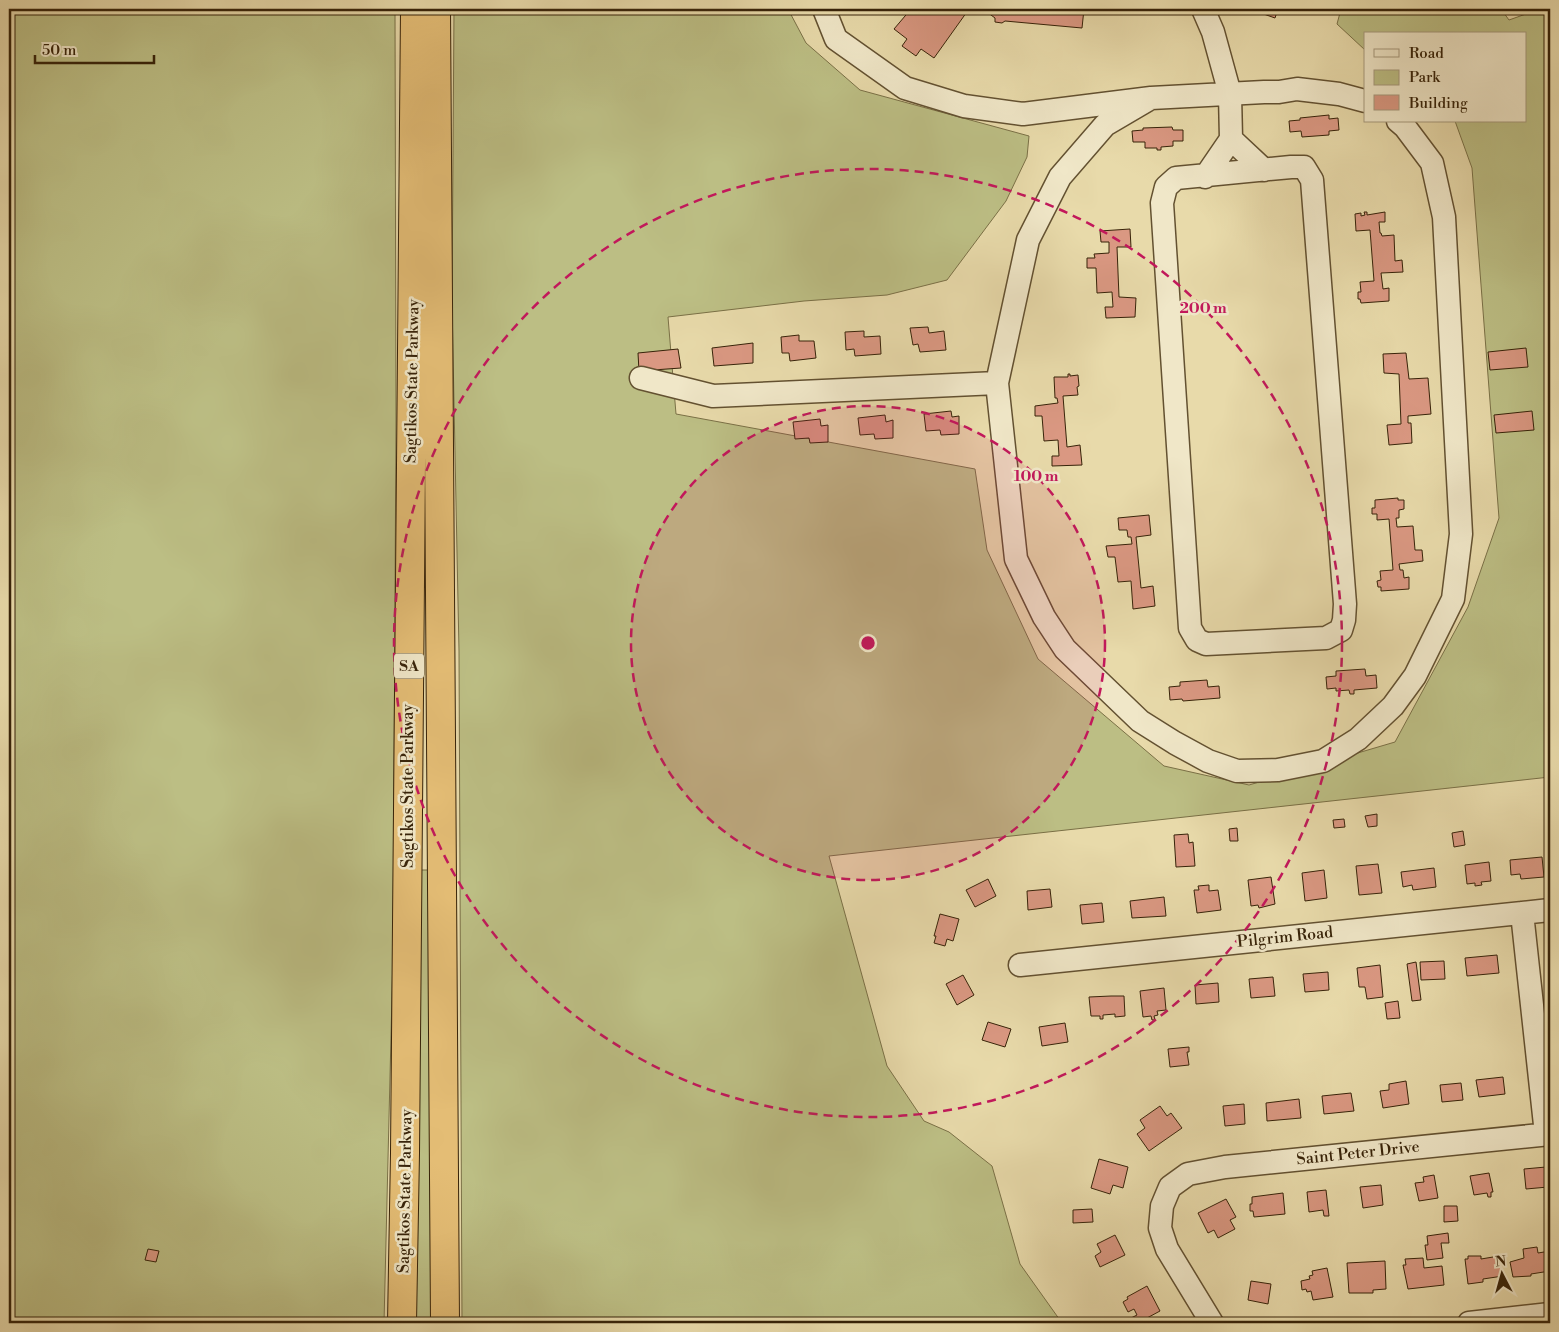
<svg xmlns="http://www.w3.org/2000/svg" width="1559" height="1332" font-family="'Libre Bodoni',serif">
<rect width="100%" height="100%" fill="#e8daaa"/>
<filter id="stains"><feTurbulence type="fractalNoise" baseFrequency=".004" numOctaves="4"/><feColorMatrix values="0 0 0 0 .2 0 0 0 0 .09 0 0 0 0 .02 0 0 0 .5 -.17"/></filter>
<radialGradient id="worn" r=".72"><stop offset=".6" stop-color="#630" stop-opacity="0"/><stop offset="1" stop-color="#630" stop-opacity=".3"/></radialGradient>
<path fill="#bcbe84" stroke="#7a7046" d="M9 9H395L396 419 393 954 384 1323H9Z
M454 9H788L806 43 860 90 1029 136 1027 157 1006 201 947 280 887 295 804 301 668 317 676 414 975 469 987 550 1038 659 1164 766 1249 785 1395 742 1468 607 1499 518 1472 168 1455 121H1525V34H1365V50L1337 24 1341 9H1501L1509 20 1540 9H1550V205L1545 210 1550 243V777L829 856 887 1066 924 1121 949 1132 992 1166 1020 1264 1062 1323H462L459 651 452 303Z
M416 870H433L435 1322C426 1322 421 1323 411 1321Z"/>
<path fill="#da9882" stroke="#372309" d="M911 9H969L934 58 921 49 916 56 902 46 907 39 894 29Z
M983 9H1084L1082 28 1005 21 1002 23 995 22V18Z
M1259 9H1280H1278L1275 18 1258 12Z
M1329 115V119L1338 118 1339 130 1329 131V135L1302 137 1301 131 1290 132 1289 121 1300 120V118Z
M1172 127 1173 130H1183V141H1173V146L1161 147V150H1157V148H1145V142H1133L1132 131 1143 130V128Z
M1364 212H1367V215L1385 212V222H1379L1380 233H1381L1382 236 1394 235 1395 261 1402 260 1403 272 1381 273 1383 289 1389 288V301L1361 303 1360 299H1358V292H1361L1360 282 1374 281 1370 230 1356 231 1355 214 1361 213V216L1365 215Z
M1130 229 1131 247H1117L1119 297 1136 298 1135 317 1106 318 1105 307H1113L1112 292 1097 293 1096 268H1087V258H1095L1094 254 1109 253V242H1101L1100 231Z
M928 327 929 333 944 331 946 350 920 352 918 344 913 345 910 328Z
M864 331V337L880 336 881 354 855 356 854 349 846 350 845 332Z
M799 335V341H814L816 358 790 361 789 353H782L781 337Z
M753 343V363L714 366 712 348Z
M1526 348 1528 367 1490 370 1488 352Z
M678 349 681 368 639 371 638 353Z
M1406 353 1409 379 1428 378 1431 414 1408 416V423H1411L1412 443 1389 445 1387 425 1401 424 1399 374 1384 373 1383 354Z
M1068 374H1070V376L1078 375 1079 386 1077 387 1078 395 1063 396 1067 447 1080 445 1082 465 1052 466V456H1059L1058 440 1044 441 1042 416H1035V406L1058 403 1057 398H1055L1054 377H1068Z
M951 411 952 417 959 416V434L941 435 940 430 926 431 924 414Z
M1532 411 1534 430 1496 433 1494 415Z
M885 415 886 422 893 420V438L875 439 874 434 860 435 858 418Z
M820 419 821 426 828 425V442L810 443 809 438 795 439 793 422Z
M1398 498V500H1404V509L1399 510V518H1396L1397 527 1413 526 1415 550H1422L1423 561 1399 564 1400 570H1403L1404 578 1409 577V589L1381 591V587H1378L1377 581 1381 580 1380 571 1393 570 1389 519 1377 520V514H1372V508H1375V500Z
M1149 515 1151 535 1136 537 1141 588 1153 586 1155 606 1133 609 1131 581 1118 582 1115 557H1108L1106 546 1132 544 1131 537H1128L1127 530H1119L1118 518Z
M1365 669 1366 676 1376 675 1377 688 1354 690V694H1350L1349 690 1336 691V688L1327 689 1326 677 1336 676V671Z
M1207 680 1208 687 1219 686 1220 698 1183 701 1182 699 1170 700 1169 687 1180 686V682Z
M1377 814V826L1368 827 1365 816Z
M1344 819 1345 827 1334 828 1333 820Z
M1237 828 1238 841H1230L1229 829Z
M1463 831 1465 845 1454 847 1452 833Z
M1188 834 1189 843 1193 842 1195 866 1176 867 1174 835Z
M1542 857 1544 877 1521 879 1520 874 1511 875 1510 860Z
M1489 862 1491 881 1481 882 1482 885 1475 886V883L1467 884 1465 865Z
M1378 864 1382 893 1359 895 1356 866Z
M1434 868 1436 887 1413 890 1412 885 1403 887 1401 872Z
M1324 870 1327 898 1305 901 1302 873Z
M1271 877 1275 904 1259 908 1258 905 1251 906 1248 880Z
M988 879 996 896 975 907 966 890Z
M1209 885V891L1218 890 1221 910 1197 913 1194 890H1199L1198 886Z
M1050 889 1052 907 1028 910 1027 891Z
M1164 897 1166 916 1132 918 1130 901Z
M1102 903 1104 922 1082 924 1080 905Z
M940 914 959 919 953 941 947 939 945 946 934 943 936 936H934Z
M1497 955 1499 973 1467 976 1465 958Z
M1444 961 1445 979 1421 980 1420 962Z
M1416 962 1421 1000 1412 1001 1407 964Z
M1380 965 1383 997 1367 999 1365 987H1359L1357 968Z
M1328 972 1329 990 1305 992 1303 974Z
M963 975 974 995 957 1005 946 984Z
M1273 977 1275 996 1251 998 1249 979Z
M1218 983 1219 1002 1196 1004 1195 985Z
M1164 988 1166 1010 1157 1011 1158 1015 1154 1016 1155 1020H1152L1151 1016 1143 1017 1140 991Z
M1111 996H1124L1125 1016 1115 1017V1014L1103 1015V1019H1100V1016H1091L1089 997Z
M1398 1001 1400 1018 1387 1019 1385 1003Z
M988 1022 1011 1029 1005 1047 982 1040Z
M1065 1023 1068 1042 1042 1046 1039 1027Z
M1189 1047V1052H1187L1189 1065 1170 1067 1168 1049Z
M1503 1077 1505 1094 1479 1097 1476 1080Z
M1406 1081 1409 1104 1383 1108 1380 1091 1389 1090V1084Z
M1461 1083 1463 1100 1442 1102 1440 1085Z
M1351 1093 1354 1111 1324 1114 1322 1096Z
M1299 1099 1301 1118 1267 1121 1266 1103Z
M1244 1104 1245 1124 1225 1126 1223 1106Z
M1160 1106 1167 1116 1171 1113 1182 1128 1149 1151 1137 1134 1145 1128 1140 1120Z
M1099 1159 1128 1167 1123 1188 1113 1185 1110 1194 1091 1188Z
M1546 1167H1550V1184H1548V1187L1526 1189 1524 1169Z
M1489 1173 1493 1192H1491V1197H1488L1487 1193 1474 1195 1470 1176Z
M1434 1175 1438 1198 1419 1201 1415 1183 1424 1182 1423 1177Z
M1381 1185 1383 1205 1363 1208 1360 1187Z
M1326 1190 1329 1216H1324L1323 1210 1309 1212 1307 1192Z
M1283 1193 1285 1214 1254 1217 1253 1211H1250V1204H1252V1197Z
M1226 1199 1236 1217 1230 1220 1235 1229 1218 1238 1214 1230 1208 1233 1198 1213Z
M1444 1206H1457L1458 1221 1444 1222Z
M1092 1209 1093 1222 1073 1223V1210Z
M1448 1233 1449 1243H1441L1443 1258 1427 1260 1425 1245H1428L1427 1236Z
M1115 1235 1125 1255 1100 1267 1095 1256 1101 1252 1097 1244Z
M1537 1247 1538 1253 1550 1251V1271L1531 1274V1276L1513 1277 1510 1262 1524 1258 1523 1249Z
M148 1249 159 1251 156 1262 145 1260Z
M1468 1256H1481V1259L1499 1256 1503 1276 1483 1279V1282L1468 1284 1465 1259H1468Z
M1423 1258 1424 1268 1442 1266 1444 1285 1408 1289 1403 1265H1406L1405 1259Z
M1385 1261 1386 1289 1373 1290V1293H1349L1347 1263Z
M1327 1268 1333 1297 1313 1300 1311 1291 1307 1292 1306 1289 1302 1290 1301 1281 1310 1279 1309 1276 1313 1275 1312 1271Z
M1251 1281 1271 1284 1268 1304 1248 1300Z
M1147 1286 1160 1311 1147 1318 1150 1323H1126L1125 1321 1137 1315 1134 1309 1128 1312 1123 1302 1128 1299 1127 1297Z"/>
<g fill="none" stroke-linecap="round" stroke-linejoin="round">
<defs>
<path id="minor" d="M824 9 836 39 905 88 964 106 1023 114 1151 98 1264 92H1279L1297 89 1339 94 1365 101
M1203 9 1213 32 1230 94 1231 139 1205 177
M1151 98 1105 125 1060 177 1028 240 997 383 1016 559 1044 617 1065 649 1140 721 1175 743 1208 761 1237 771 1278 770 1323 761 1358 739 1393 706 1415 676 1453 599 1461 534 1444 217 1432 163 1405 127 1398 121
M1231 139 1264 170
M1291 167H1304L1312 180 1345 604 1344 620 1341 630 1326 638 1206 644 1197 640 1190 628 1162 203 1166 187 1176 178Z
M641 378 713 396 997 383
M1522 913 1546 1134
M1020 965 1550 910
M1212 1323 1167 1249 1160 1228 1162 1206 1170 1187 1188 1174 1225 1167 1550 1134
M1469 1323 1550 1314"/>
<path id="highway" d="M436 9 445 1323
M402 1323 405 1153 415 9"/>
</defs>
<use href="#minor" stroke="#635131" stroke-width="25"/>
<use href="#highway" stroke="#372309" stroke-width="30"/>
<use href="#minor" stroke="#f0e7c8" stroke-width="22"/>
<use href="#highway" stroke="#e4bd75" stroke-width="28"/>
</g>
<circle cx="868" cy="643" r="237" fill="#c2185b" fill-opacity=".12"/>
<g fill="none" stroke="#c2185b" stroke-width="2.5" stroke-dasharray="9 6">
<circle cx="868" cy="643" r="237"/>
<circle cx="868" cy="643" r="474"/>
</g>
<g text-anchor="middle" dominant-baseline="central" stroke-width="5" stroke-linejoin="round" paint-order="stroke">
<rect fill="#f0e7c8" stroke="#6e5e42" stroke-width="1" x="394" y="653.5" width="30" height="25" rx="4"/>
<g font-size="15" font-weight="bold" fill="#372309">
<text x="409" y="666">SA</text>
</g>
<g font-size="16" fill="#372309" stroke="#f0e7c8">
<text transform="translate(412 381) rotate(-89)">Sagtikos State Parkway</text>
<text transform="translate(408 786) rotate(-90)">Sagtikos State Parkway</text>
<text transform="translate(1285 937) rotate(-6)">Pilgrim Road</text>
<text transform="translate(1358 1153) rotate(-6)">Saint Peter Drive</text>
<text transform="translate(405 1191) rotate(-89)">Sagtikos State Parkway</text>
</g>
</g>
<circle cx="868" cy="643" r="8" fill="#c2185b" stroke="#f0e7c8" stroke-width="2.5"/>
<g font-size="15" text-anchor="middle" font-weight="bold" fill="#c2185b" stroke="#f0e7c8" stroke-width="5" stroke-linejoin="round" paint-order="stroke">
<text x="1203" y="313">200 m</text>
<text x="1036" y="481">100 m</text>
</g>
<rect width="1559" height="1332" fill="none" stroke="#e8daaa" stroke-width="30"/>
<rect x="10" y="10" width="1539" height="1312" fill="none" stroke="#372309" stroke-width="2.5"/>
<rect x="15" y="15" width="1529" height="1302" fill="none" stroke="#372309"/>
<rect x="1364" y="32" width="162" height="90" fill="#f0e7c8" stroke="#a6997c"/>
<rect x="1374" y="49" width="25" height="8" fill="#f0e7c8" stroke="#a6997c"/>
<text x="1409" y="58" font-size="15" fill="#372309">Road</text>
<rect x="1374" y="70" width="25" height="15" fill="#bcbe84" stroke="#a6997c"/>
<text x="1409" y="82" font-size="15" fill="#372309">Park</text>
<rect x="1374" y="95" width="25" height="15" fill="#da9882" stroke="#a6997c"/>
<text x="1409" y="108" font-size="15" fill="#372309">Building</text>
<g transform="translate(1502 1274) rotate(354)" stroke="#f0e7c8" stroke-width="4" paint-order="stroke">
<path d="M0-4L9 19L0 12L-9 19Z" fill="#372309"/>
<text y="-8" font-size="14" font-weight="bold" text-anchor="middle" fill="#372309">N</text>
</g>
<path d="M35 55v8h119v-8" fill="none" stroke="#372309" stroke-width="2.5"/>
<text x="42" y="55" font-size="15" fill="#372309" stroke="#f0e7c8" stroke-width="4" paint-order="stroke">50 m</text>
<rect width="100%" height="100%" filter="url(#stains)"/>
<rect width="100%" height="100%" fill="url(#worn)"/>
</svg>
